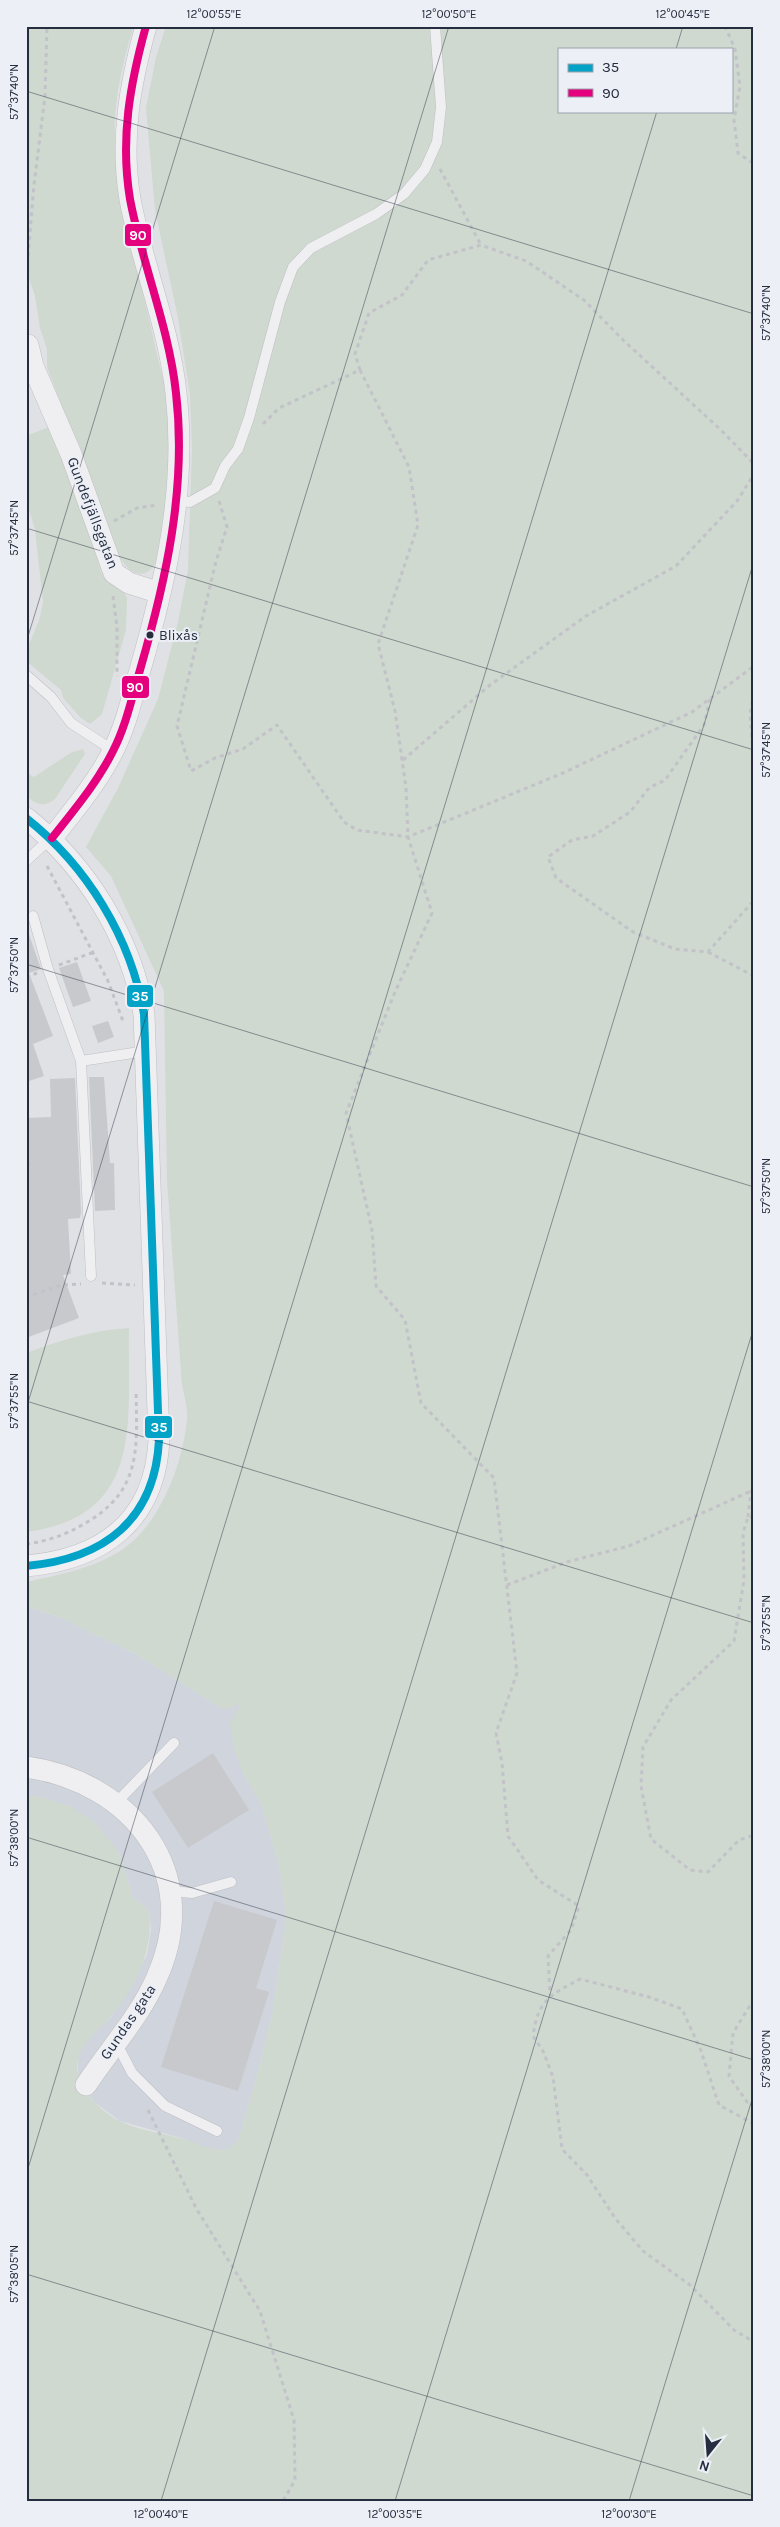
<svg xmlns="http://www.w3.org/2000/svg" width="780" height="2527" font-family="Karla,sans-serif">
<rect width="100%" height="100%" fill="#e0e1e5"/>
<path fill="#d0d4dc" d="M26 1606 62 1618 136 1654 221 1708 241 1704 243 1773 262 1806 278 1860 285 1905V1930L272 2015 257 2077 238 2141 226 2151 209 2150 184 2139 120 2121 94 2102 78 2080V2058L84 2043 112 2016 147 1955 151 1929 149 1911 132 1896 119 1852 45 1798 26 1795Z"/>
<path fill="#cfd9cf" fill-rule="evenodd" d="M26 26H134C123 58 113 105 115 138 119 211 141 279 156 350 160 369 167 390 169 409 172 436 173 565 145 573 131 577 123 562 117 552L47 367V349L40 328 35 296 26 270Z
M166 26H754V2501H26V1795L45 1798 71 1807 94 1822 119 1852 132 1896 149 1911C154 1949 136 1986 112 2015 101 2029 85 2038 79 2056 70 2083 98 2110 120 2121 140 2131 162 2133 183 2139 200 2144 207 2150 226 2150L238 2141 257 2077 272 2015 285 1930V1905L278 1860 262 1806 243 1773 234 1748 230 1724 241 1704 230 1708H221L136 1654 62 1618 26 1606V1582C59 1575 95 1568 123 1549 161 1523 183 1463 187 1419 188 1408 184 1395 182 1385L167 1181 164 991 111 876 86 847 118 788 158 699 178 622 188 570 192 448 190 395 178 318 155 210 146 108 156 57ZM559 49H731V111H559Z
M49 427 93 542 101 572 124 592 127 598 126 630 102 714 90 724 81 718 63 698 61 690 26 661V651L39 621 43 602 35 529 26 501V436Z
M83 749 85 754 55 799C44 808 36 804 26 796V772L34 777 72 752Z
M129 1328C127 1421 146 1516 26 1532V1353C60 1341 92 1330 129 1328Z"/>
<path fill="#c8c9cd" d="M26 926 41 969 29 973 53 1036 33 1044 44 1076 26 1082Z
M77 962 91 1001 73 1007 59 968Z
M108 1021 114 1037 98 1043 92 1026Z
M89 1077H104L110 1163H114L115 1210 95 1211Z
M75 1078 81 1212 80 1218 68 1219 71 1274 63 1275 79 1318 26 1338V1118L51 1117 50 1079Z
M213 1753 249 1810 188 1848 152 1792Z
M214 1901 277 1920 256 1988 269 1992 238 2091 161 2067Z"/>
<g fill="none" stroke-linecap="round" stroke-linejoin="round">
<defs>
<path id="lane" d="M177 501 190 502 215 488 225 466 238 449 249 418 280 302 293 267 311 248 376 214 404 194 425 169 437 142 441 107 435 26
M26 675 51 697 71 723 114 751
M26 861 51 838
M33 916 48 969 81 1061 91 1276
M81 1061 146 1051
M117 1802 174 1743
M172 1891 192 1893 231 1882
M116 2042 132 2073 165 2106 217 2131"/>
<path id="street" d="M28 345 33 366 71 454 114 573 129 583 160 593
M26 818C87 866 131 938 144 1014L159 1440C155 1520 104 1559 26 1566
M52 838C74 810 97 783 113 751 126 726 132 697 140 670 166 580 187 488 176 393 169 327 142 264 130 199 120 139 130 84 146 26
M26 1767C132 1782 204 1873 157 1977 141 2015 109 2050 86 2085"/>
</defs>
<use href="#lane" stroke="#bebfc3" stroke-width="11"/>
<use href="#street" stroke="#bebfc3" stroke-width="22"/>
<path stroke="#c2c2c8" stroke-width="3" stroke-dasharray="4 4" stroke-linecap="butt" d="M725 26 735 49 740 86 734 120 738 153 754 164
M440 169 481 245
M26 280 34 185 45 96 47 26
M360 370 355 354 369 313 402 295 428 260 481 245 526 261 584 300 623 340 721 430 754 464
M263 424 279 408 360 370 409 467 418 525 378 644 395 711 406 788 408 837 432 913 395 992 346 1113 372 1230 376 1286 405 1320 421 1403 494 1478 517 1673 496 1733 502 1763 508 1836 538 1880 579 1906 571 1930 548 1956 550 1995
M219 501 227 527 216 561 177 726 191 771 215 758 243 749 277 725 344 822 357 830 408 837 563 773 692 712 754 666
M114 521 137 508 157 505
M113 596 117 627V676
M754 693 750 713 754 768
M710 699 704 725 665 780 649 788 630 812 593 836 572 840 548 857 556 878 633 932 675 949 708 952 754 900
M403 760 490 685 586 616 676 566 737 501 754 474
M47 866 108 981 123 1021
M708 952 754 976
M59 965 94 952
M26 977 37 973
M26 1164 34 1163
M102 1283 135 1285
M26 1297 61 1285 81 1284
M748 1517 751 1491 754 1489
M754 1517H748L743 1533 744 1580 734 1641 671 1700 643 1747 641 1786 651 1839 690 1870 708 1872 739 1840 754 1835
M26 1544C48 1541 65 1535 84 1524 142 1491 137 1449 136 1390
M507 1585 567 1562 629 1546 751 1491
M754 1999 733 2033 729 2076 747 2102 754 2104
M148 2110 196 2208 260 2311 294 2420 295 2480 283 2501
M754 2124 719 2105 701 2051 682 2009 649 1997 580 1979C550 1995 538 2000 533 2036L543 2051 553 2077 562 2149 587 2175 615 2218 643 2251 690 2285 734 2330 754 2342"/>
<use href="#lane" stroke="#efeff2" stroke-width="10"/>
<use href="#street" stroke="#efeff2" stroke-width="21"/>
<defs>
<path id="bus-1" d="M26 818C87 866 131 938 144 1014L159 1440C155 1520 104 1559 26 1566"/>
<path id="bus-2" d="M52 838C74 810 97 783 113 751 126 726 132 697 140 670 166 580 187 488 176 393 169 327 142 264 130 199 120 139 130 84 146 26"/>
</defs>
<use href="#bus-1" stroke="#eceff5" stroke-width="11"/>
<use href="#bus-2" stroke="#eceff5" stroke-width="11"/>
<use href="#bus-1" stroke="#02a3c7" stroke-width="8"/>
<use href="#bus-2" stroke="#e5007d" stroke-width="8"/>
</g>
<path fill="none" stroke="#252d3f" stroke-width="1" stroke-opacity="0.45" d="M676 49 683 26M26 91 754 314M26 528 754 750M26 643 215 26M26 964 754 1187M26 1401 754 1623M26 1409 449 26M26 1837 754 2060M26 2175 657 111M26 2274 754 2496M161 2501 754 561M395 2501 754 1327M629 2501 754 2093"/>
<circle fill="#252d3f" stroke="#eceff5" stroke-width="2" cx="150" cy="635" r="4.5"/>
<g text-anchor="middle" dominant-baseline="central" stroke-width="4" stroke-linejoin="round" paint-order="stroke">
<g font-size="14" fill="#252d3f" stroke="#eceff5" text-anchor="start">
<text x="159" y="635">Blixås</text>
</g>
<g font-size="15" fill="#252d3f" stroke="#eceff5">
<text transform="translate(93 513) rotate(69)">Gundefjällsgatan</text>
<text transform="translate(128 2022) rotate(-56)">Gundas gata</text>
</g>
</g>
<g stroke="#eceff5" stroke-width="2">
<rect x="124" y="223" width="28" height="24" rx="5" fill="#e5007d"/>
<rect x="121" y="675" width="29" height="24" rx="5" fill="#e5007d"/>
<rect x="126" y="984" width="28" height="24" rx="5" fill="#02a3c7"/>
<rect x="144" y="1415" width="29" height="24" rx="5" fill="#02a3c7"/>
</g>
<g font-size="14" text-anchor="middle" font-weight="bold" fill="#fff">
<text x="138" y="240">90</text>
<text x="135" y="692">90</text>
<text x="140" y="1001">35</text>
<text x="159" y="1432">35</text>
</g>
<rect width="780" height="2527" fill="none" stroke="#eceff5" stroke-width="55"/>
<rect x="558" y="48" width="175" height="65" fill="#eceff5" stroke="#9ca1ac"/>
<rect x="568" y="64" width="25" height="8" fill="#02a3c7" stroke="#9ca1ac"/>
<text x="602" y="72" font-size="15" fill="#252d3f">35</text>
<rect x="568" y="89" width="25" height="8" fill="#e5007d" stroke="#9ca1ac"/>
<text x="602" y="98" font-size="15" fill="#252d3f">90</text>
<g transform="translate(708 2454) rotate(197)" stroke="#eceff5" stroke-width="4" paint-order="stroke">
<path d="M0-4L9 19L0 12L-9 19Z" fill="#252d3f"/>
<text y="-8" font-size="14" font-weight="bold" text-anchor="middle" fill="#252d3f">N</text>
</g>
<rect x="28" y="28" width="724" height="2472" fill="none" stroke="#252d3f" stroke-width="2"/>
<g font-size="12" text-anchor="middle" fill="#252d3f">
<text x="214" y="18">12°00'55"E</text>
<text x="449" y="18">12°00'50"E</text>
<text x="683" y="18">12°00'45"E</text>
<text transform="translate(14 92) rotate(-90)" y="4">57°37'40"N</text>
<text transform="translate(766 313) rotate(-90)" y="4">57°37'40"N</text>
<text transform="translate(14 528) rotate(-90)" y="4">57°37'45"N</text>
<text transform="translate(766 750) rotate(-90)" y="4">57°37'45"N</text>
<text transform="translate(14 965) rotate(-90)" y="4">57°37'50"N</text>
<text transform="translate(766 1186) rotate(-90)" y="4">57°37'50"N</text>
<text transform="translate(14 1401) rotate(-90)" y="4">57°37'55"N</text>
<text transform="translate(766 1623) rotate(-90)" y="4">57°37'55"N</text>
<text transform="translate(14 1838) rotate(-90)" y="4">57°38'00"N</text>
<text transform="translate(766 2059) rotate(-90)" y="4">57°38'00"N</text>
<text transform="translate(14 2274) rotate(-90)" y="4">57°38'05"N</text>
<text x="161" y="2518">12°00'40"E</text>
<text x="395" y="2518">12°00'35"E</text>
<text x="629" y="2518">12°00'30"E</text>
</g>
</svg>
